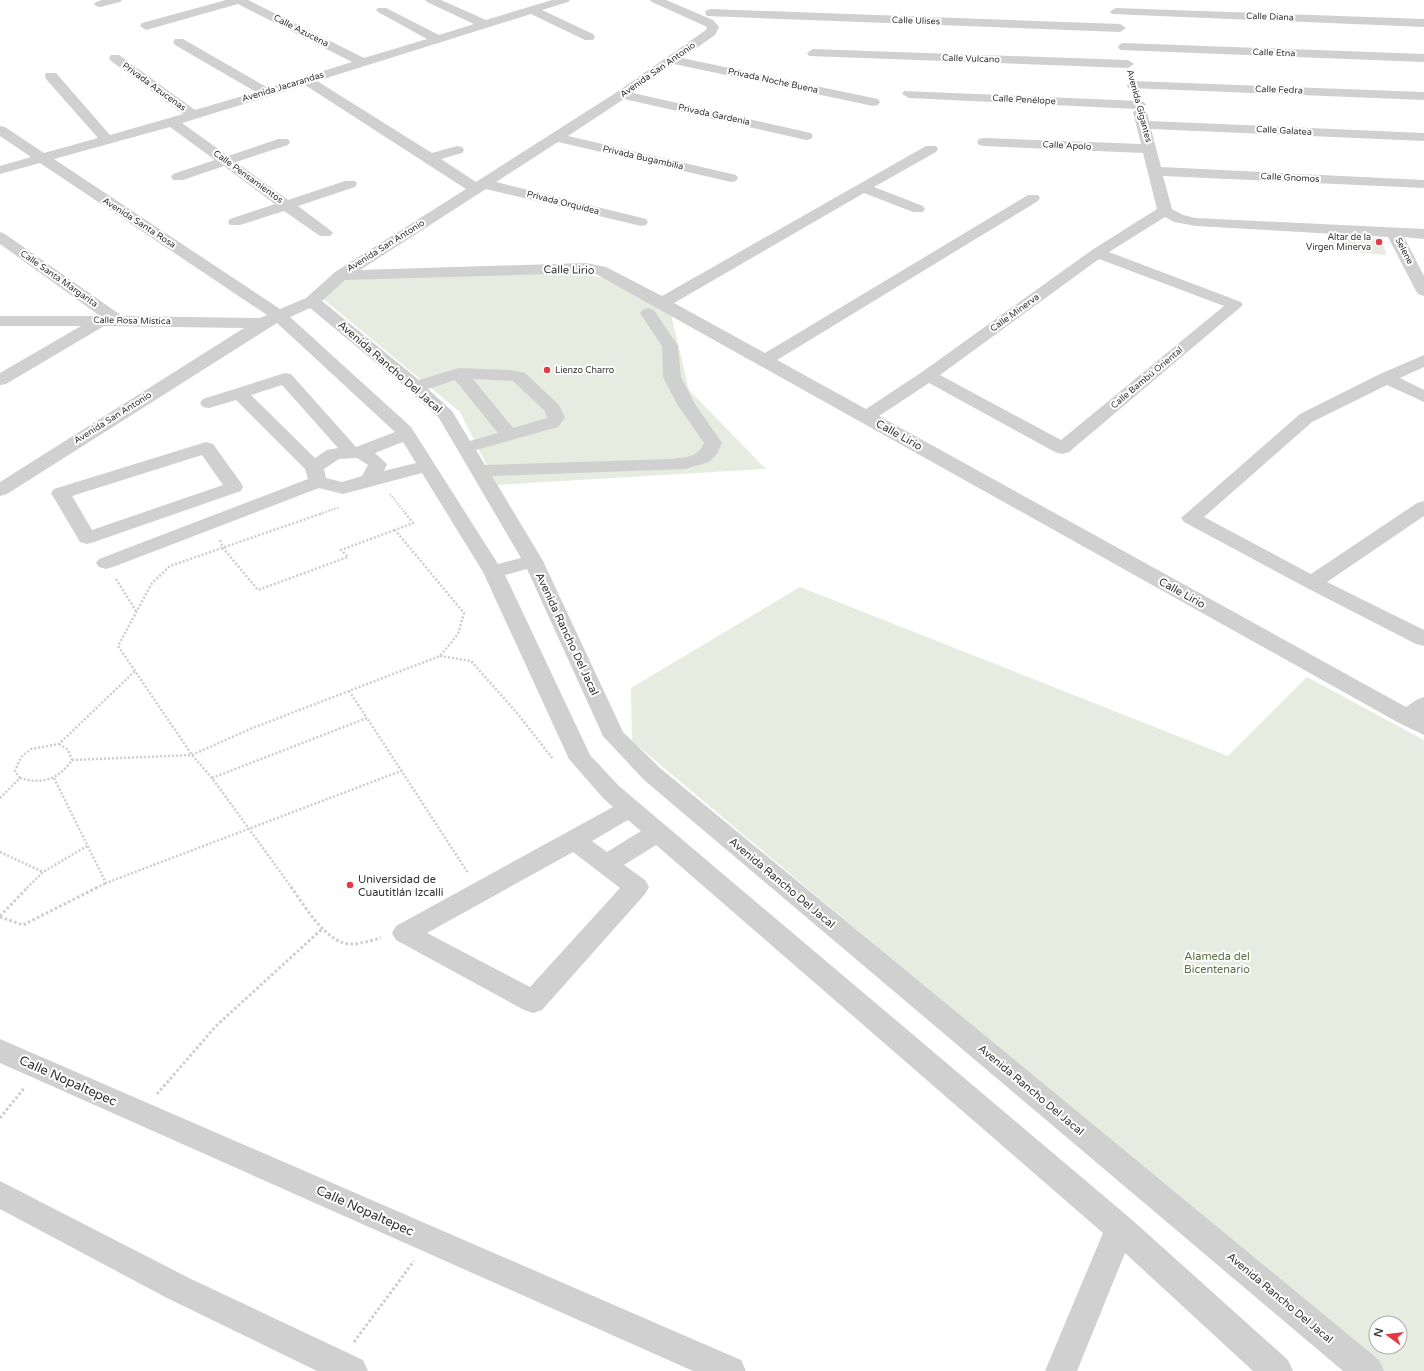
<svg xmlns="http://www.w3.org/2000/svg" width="1424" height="1371" font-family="'Varela Round',sans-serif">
<rect width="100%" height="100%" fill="#fff"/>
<path fill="#e6ecdf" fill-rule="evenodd" d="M1329 235 1380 238 1387 255 1333 250Z
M548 270 607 278 670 310 689 390 766 469 497 485 460 412 322 298 348 276Z
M800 587 1228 756 1307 677 1424 740V1371H1382L632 741 631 688ZM1376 1323H1400V1347H1376Z"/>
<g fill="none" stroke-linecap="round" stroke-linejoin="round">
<path stroke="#cdcdcd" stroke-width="2" stroke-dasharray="1.5 1.5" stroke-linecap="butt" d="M390 494 406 514
M320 514 340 507"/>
<path stroke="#cdcdcd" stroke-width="2.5" stroke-dasharray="2 2" stroke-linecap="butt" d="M220 540 223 548 258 590 348 557 341 550 395 530
M116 579 136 611
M440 656 471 661 517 713 553 759
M349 691 367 718
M59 744 68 750 72 760
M20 778 15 771 21 757 31 749 59 744 135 671
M54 778 106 883 401 771
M212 778 367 718 468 873
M0 798 20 778C42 785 59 779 72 760L192 755 250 729 440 656 458 634 464 613 395 530 413 523 405 513
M0 852 43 872
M27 888 43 872 87 846
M96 888 106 883
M292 888 212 778 192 755 118 646 152 583 170 566 323 513"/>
<path stroke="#cdcdcd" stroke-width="3" stroke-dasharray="2.5 2.5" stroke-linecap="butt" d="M291 887C305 906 319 932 341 942 352 947 370 941 381 938
M0 916 28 887
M0 917 23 925 98 887
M157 1094 216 1026 322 929
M0 1118 25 1087
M354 1342 414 1261"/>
<path fill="#d0d0d0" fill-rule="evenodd" d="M102 0H122L120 2 100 7 96 6 94 4 96 2Z
M226 0H248L364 58 427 39 378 12 376 10 378 8H386L439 35 474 24 427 2 425 0H441L486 20 552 0H570L568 2 542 10 593 34 595 37 593 40H585L531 14 317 81 432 153 457 146 462 147 464 150 462 153 441 159 476 182 617 92 706 30 707 28 705 26 652 2 650 0H666L713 20 719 27 715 35 682 58 873 98 878 99 880 102 878 105 873 106 674 64 633 93 806 132 811 133 813 136 811 139 806 140 624 99 568 136 736 175 738 178 736 181 731 182 558 142 496 182 646 219 648 222 646 225 641 226 486 189 360 270 586 263 606 267 662 296 926 146H936L938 149 936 152 874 187 923 206 925 209 923 212H913L864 193 674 303 765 353 1028 195H1038L1040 198 1038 201 777 360 866 409 922 372 1092 250 1157 209 1143 153 984 146 979 145 977 142 979 139 984 138 1141 144 1133 112 1137 109 909 98 902 94 904 91 1139 101 1144 102 1146 105 1141 108 1147 112 1149 121 1424 133V141L1151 129 1161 167 1424 180V188L1163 176 1172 209 1183 215 1196 218 1424 229V239L1404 237 1424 276V296L1418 294 1416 291 1388 237 1196 226 1174 222 1165 217 1109 252 1241 302 1243 305 1069 452 1062 454 1055 452 929 383 879 416 1406 707 1416 700 1424 697V735L1399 723 596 274 586 273 345 280 322 301 419 380 459 368 510 370 525 373 559 405 565 418 558 427 476 450 485 465 671 459C685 457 698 458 704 443L677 404 663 377 662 346 640 313 642 310 648 308 654 310 678 346 681 377 695 404 722 443 717 454 709 462 685 469 492 476 543 561 623 732 660 768 1379 1360 1384 1371H1343L644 780 603 736 527 569 505 575 590 755 619 786 1131 1219 1288 1360 1293 1371H1253L1125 1253 1077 1371H1045L1103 1233 656 845 624 865 645 880 649 887 645 894 542 1010 533 1013 524 1010 396 940 392 933 396 926 613 807 603 798 569 759 483 572 422 473 343 494 319 488 113 567 106 569 99 567 96 563 99 559 308 479 305 469 236 400 209 408 203 407 200 403 203 399 285 373 291 374 356 447 395 432 277 323 7 494 0 496V482L244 328 104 326 6 384 0 385V373L81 326H0V316H100L0 244V232L5 234 122 316 260 318 267 315 40 163 0 174V166L31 157 0 136V126L5 127 44 153 98 138 46 79 45 76 46 73H56L110 135 183 114 111 61 109 58 111 55H119L195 110 256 92 175 45 173 42 175 39H183L268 88 352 62 238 4 146 30 140 26 142 23ZM305 85 466 189 335 272 306 298 280 309 54 159 170 127 215 160 173 174 171 177 173 180H183L224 166 275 204 230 219 228 222 230 225H240L284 211 320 236H330L333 233 330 230 298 206 355 187 357 184 355 181H345L288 200 236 162 288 145 290 142 288 139H278L228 156 182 123ZM1099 259 1224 306 1061 440 940 375ZM310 308 410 391 439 418 521 558 498 564 411 427 290 317ZM473 379 513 381 545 411 547 418 513 428ZM455 380 498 433 470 441 452 411 428 389ZM282 385 338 448 327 450 315 458 251 395ZM403 442 416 463 384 471 387 464 375 453ZM357 458 368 465 362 476 342 482 326 478 324 469 339 459ZM628 820 641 831 607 852 592 841ZM573 852 620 888 530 987 427 933Z
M1116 8 1424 19V27L1112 14 1110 12 1112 10Z
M711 9 1120 24 1126 28 1120 32 707 16 705 13 707 10Z
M1124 43 1424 54V62L1120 50 1118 47 1120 44Z
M813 49 1128 60 1134 64 1128 68 809 56 807 53Z
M1133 81 1424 92V100L1128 88 1127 85Z
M1424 355V367L1400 378 1424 390V402L1387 385 1312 422 1204 517 1311 574 1417 503 1424 501V516L1327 582 1424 630V646L1416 644 1305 587 1184 522 1181 518 1300 414 1380 374Z
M206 442 213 444 241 483 243 487 241 491 94 542 87 544 80 542 51 493 54 489ZM202 455 223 485 92 530 72 496Z
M0 1039 741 1360 746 1371H693L0 1063Z
M0 1181 189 1278 363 1360 368 1371H317L167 1298 0 1209Z"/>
</g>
<g fill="#e63946" stroke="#fff" stroke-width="1.5">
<circle cx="1379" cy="242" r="4"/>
<circle cx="547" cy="370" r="4"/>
<circle cx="350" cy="885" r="4"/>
</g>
<g text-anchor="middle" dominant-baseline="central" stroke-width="4" stroke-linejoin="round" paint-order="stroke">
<g font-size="9" fill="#333" stroke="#fff">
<text transform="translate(1270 17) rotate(2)">Calle Diana</text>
<text transform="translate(916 21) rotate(2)">Calle Ulises</text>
<text transform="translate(301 31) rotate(27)">Calle Azucena</text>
<text transform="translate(1274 53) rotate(2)">Calle Etna</text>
<text transform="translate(971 59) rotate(2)">Calle Vulcano</text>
<text transform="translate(658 70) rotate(-35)">Avenida San Antonio</text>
<text transform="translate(773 81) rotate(12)">Privada Noche Buena</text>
<text transform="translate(154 87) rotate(36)">Privada Azucenas</text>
<text transform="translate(283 87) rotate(-17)">Avenida Jacarandas</text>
<text transform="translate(1279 90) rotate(2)">Calle Fedra</text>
<text transform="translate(1024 100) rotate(3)">Calle Penélope</text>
<text transform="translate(1139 106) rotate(75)">Avenida Gigantes</text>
<text transform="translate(714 115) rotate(12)">Privada Gardenia</text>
<text transform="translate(1284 131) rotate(3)">Calle Galatea</text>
<text transform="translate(1067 146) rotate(3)">Calle Apolo</text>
<text transform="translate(643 158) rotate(13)">Privada Bugambilia</text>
<text transform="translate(248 177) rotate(36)">Calle Pensamientos</text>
<text transform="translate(1290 178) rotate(3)">Calle Gnomos</text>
<text transform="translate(563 203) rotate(14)">Privada Orquídea</text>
<text transform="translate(139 223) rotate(33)">Avenida Santa Rosa</text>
<text transform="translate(386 246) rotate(-32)">Avenida San Antonio</text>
<text transform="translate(1404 251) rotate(63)">Selene</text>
<text transform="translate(59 279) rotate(35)">Calle Santa Margarita</text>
<text transform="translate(1015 313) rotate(-36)">Calle Minerva</text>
<text transform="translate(132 321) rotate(1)">Calle Rosa Mística</text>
<text transform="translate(1147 378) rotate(-40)">Calle Bambú Oriental</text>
<text transform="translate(113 418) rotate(-32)">Avenida San Antonio</text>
</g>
<g font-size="9" fill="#333" stroke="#fff" text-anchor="end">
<text x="1371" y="237">Altar de la<tspan x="1371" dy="10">Virgen Minerva</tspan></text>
<text x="555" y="370" text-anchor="start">Lienzo Charro</text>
</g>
<g font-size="11" fill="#333" stroke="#fff">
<text transform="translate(569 270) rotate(1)">Calle Lirio</text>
<text transform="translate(390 367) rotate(41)">Avenida Rancho Del Jacal</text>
<text transform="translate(899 435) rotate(29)">Calle Lirio</text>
<text transform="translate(1182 593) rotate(29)">Calle Lirio</text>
<text transform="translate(567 634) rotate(65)">Avenida Rancho Del Jacal</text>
<text transform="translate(782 883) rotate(40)">Avenida Rancho Del Jacal</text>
<text transform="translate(1031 1090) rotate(40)">Avenida Rancho Del Jacal</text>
<text transform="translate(1280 1298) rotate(40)">Avenida Rancho Del Jacal</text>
</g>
<g font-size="11" fill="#333" stroke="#fff" text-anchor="start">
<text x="358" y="879">Universidad de<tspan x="358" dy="13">Cuautitlán Izcalli</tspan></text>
</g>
<g font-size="11" fill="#56703f" stroke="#fff">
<text x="1217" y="956">Alameda del<tspan x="1217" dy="13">Bicentenario</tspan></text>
</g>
<g font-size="13" fill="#333" stroke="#fff">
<text transform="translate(68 1081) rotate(24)">Calle Nopaltepec</text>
<text transform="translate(365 1211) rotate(24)">Calle Nopaltepec</text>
</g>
</g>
<g transform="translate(1388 1335) rotate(285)"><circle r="19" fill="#ffffff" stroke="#adadad"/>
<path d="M0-3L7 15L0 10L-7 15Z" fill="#e63946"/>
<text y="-6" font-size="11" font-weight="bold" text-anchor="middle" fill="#333333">N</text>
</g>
</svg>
